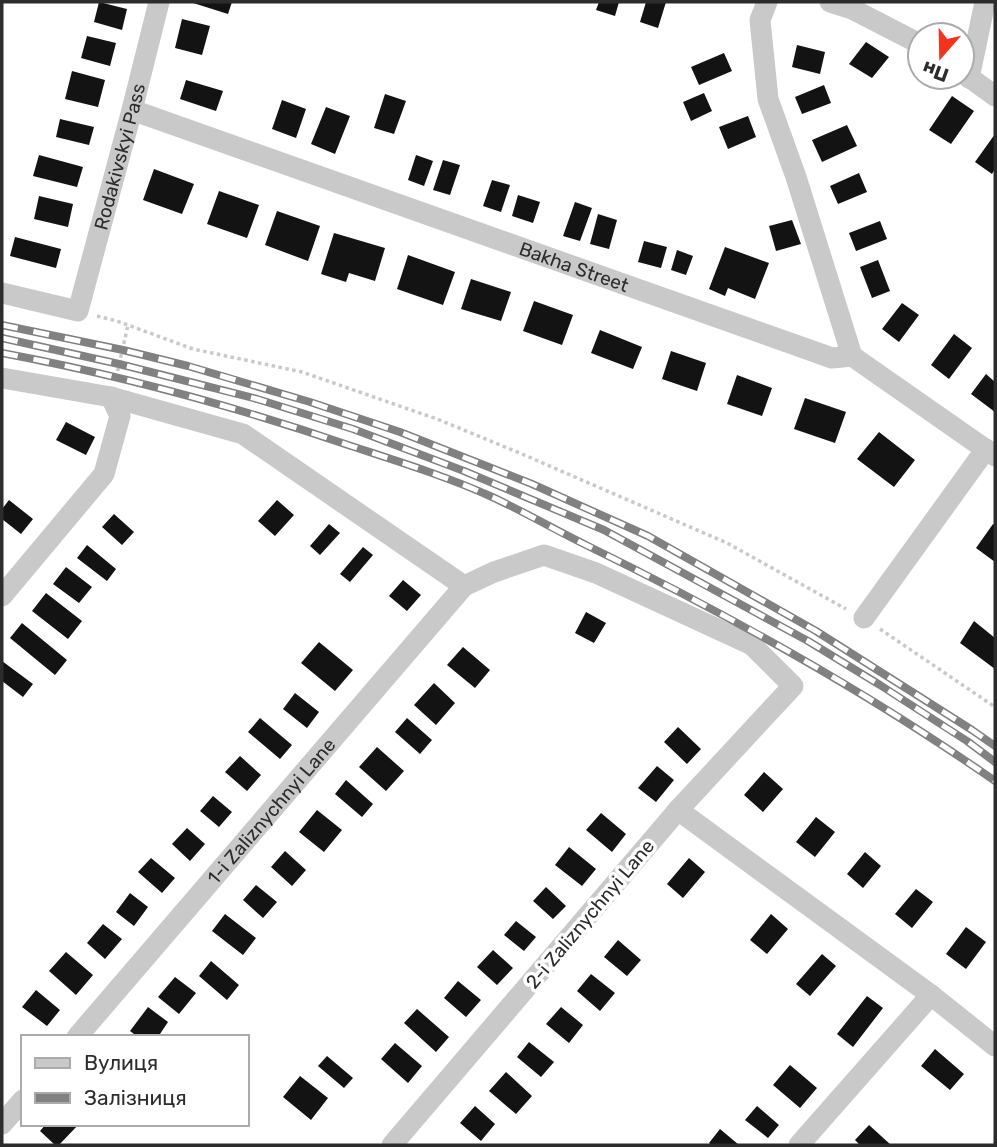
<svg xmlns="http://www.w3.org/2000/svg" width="997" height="1147" font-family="Rubik,sans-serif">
<rect width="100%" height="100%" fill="#fff"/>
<path fill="#131313" d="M99 2 127 9 122 30 94 22Z
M190 2H232L228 14Z
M599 2H619L615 16 596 10Z
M646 2H666L658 28 640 22Z
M182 19 210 26 202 55 175 48Z
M87 36 116 43 110 66 81 58Z
M866 42 889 57 872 78 849 64Z
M797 45 825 52 820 74 792 67Z
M724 53 732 71 699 85 691 67Z
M72 71 105 80 98 107 65 99Z
M186 80 223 91 216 111 180 99Z
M824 85 831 103 802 114 795 97Z
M704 93 712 111 691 121 683 102Z
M385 94 406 101 394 134 374 128Z
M952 96 974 111 951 144 929 130Z
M282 100 306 109 296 138 272 129Z
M326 107 350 116 335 154 311 144Z
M748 116 756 137 728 149 719 127Z
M60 119 94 127 89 145 56 137Z
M847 125 857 146 822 162 812 140Z
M995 134V169L992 174 975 162Z
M39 155 83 167 77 187 33 176Z
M416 155 433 161 424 186 408 180Z
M443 160 460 165 450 195 433 190Z
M154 169 194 184 182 214 143 200Z
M859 173 867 192 838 204 830 186Z
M492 180 510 185 501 212 483 206Z
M219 191 259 205 247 238 207 224Z
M518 195 540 202 533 223 512 216Z
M39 196 73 204 68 227 34 219Z
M575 202 592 208 580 241 563 236Z
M277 211 320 226 308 261 265 245Z
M598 214 617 220 609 249 590 244Z
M792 220 801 244 776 251 769 226Z
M880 221 887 239 856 251 849 233Z
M334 233 385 248 375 281 349 273 346 282 321 274Z
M15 237 61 249 56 268 10 256Z
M644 241 667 247 661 268 638 262Z
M725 247 769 263 755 299 728 288 725 296 709 289Z
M677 250 693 256 686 275 671 270Z
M408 255 455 272 443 305 397 289Z
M878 260 890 291 872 298 860 267Z
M471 279 511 292 501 321 461 309Z
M534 301 573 315 562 345 523 331Z
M902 303 919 315 899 342 882 329Z
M600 330 642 347 633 369 591 353Z
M954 334 972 348 949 379 931 365Z
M671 351 706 363 697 391 662 379Z
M986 374 995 382V412L971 394Z
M737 375 772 388 762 416 727 404Z
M805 398 846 412 835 443 794 429Z
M66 422 95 437 86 455 56 440Z
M879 432 915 460 894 487 857 459Z
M9 500 33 519 21 534 2 519V509Z
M277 500 294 515 275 536 258 521Z
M114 514 134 532 122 545 102 527Z
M329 524 340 533 320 555 310 546Z
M993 524 995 525V562L976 548Z
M87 545 116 569 107 581 77 558Z
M363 547 373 555 350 582 340 574Z
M66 567 92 587 79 603 53 584Z
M403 580 421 595 407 611 389 596Z
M46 593 82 621 68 639 32 611Z
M586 612 606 623 594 643 575 633Z
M974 621 995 638V669L960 643Z
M22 623 67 660 55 675 10 638Z
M319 642 353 670 335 691 301 663Z
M463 647 490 670 475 688 447 665Z
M2 661 33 684 23 697 2 681Z
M434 683 455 703 436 725 414 705Z
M295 693 319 712 307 728 283 709Z
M260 718 292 745 280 759 248 732Z
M407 718 432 740 420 754 395 732Z
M678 727 701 749 687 764 664 742Z
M377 747 404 771 386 791 359 767Z
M240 756 261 775 247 791 225 772Z
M657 766 674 780 656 802 638 788Z
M764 772 783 789 763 812 744 795Z
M346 780 373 804 362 817 335 794Z
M213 796 232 812 219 827 200 811Z
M317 810 342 830 324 852 299 832Z
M601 813 626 834 612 852 586 830Z
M816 817 835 832 815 857 796 842Z
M187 828 205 844 190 861 172 844Z
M569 847 596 869 582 886 555 865Z
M285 851 306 870 292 886 271 867Z
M865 852 881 866 863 888 847 874Z
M151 858 175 878 162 893 138 872Z
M689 858 705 872 683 898 667 884Z
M256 885 277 902 263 918 243 900Z
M546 887 566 906 553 919 533 901Z
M916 889 933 902 912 928 895 914Z
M130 893 148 907 134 926 116 912Z
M225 914 256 938 243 955 212 931Z
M771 914 788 929 767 954 750 940Z
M516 921 536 937 524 951 504 935Z
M103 924 122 939 105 959 87 943Z
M966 927 986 942 966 969 946 954Z
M618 940 641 960 627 976 604 957Z
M493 950 513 968 497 985 477 967Z
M66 952 93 975 76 995 49 971Z
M822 954 836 966 810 996 796 984Z
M211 961 239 985 227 1000 199 976Z
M591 974 615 993 600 1011 577 991Z
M175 977 196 993 179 1014 158 997Z
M458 981 481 1000 466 1017 444 998Z
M36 990 60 1010 47 1026 22 1007Z
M867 996 883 1008 853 1047 837 1034Z
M148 1007 168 1022 158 1037H138L130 1031Z
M561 1007 583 1025 569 1043 546 1024Z
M417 1009 449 1037 436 1052 404 1023Z
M529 1042 554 1062 541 1077 517 1057Z
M395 1043 422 1066 408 1083 381 1059Z
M935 1049 964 1074 950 1090 921 1066Z
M327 1056 353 1078 344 1088 318 1066Z
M790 1065 817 1088 800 1108 773 1085Z
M506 1072 532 1096 516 1114 489 1091Z
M300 1076 328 1098 311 1120 283 1097Z
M475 1106 495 1124 481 1141 460 1123Z
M757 1106 779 1125 768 1138 745 1120Z
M46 1124H79L59 1145H55L40 1131Z
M869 1125 891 1145H860L855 1140Z
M720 1129 739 1145H711L709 1143Z"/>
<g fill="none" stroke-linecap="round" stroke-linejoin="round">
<path stroke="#c9c9c9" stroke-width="3.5" stroke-dasharray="3.5 3.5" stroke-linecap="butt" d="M97 316 117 321 193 349 302 372 437 419 522 454 727 543 846 609
M116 378 128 325
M880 629 995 707"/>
<g stroke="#c9c9c9" stroke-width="21">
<path d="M767 2 760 20 768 99 796 177 852 356"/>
<path d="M830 2 852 9 920 44"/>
<path d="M962 72 995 96"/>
<path d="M969 78 985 2"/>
<path id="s1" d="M132 110 832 358 852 356 995 456"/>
<path id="s2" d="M2 293 78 311 132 110 159 2"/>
<path d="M2 378 111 397 243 434 464 586 494 572 544 555 596 573 752 645 793 686 678 810 392 1145"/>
<path d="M2 596 104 474 120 416 111 397"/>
<path d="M864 618 986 449"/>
<path d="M678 810 931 995 995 1046"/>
<path id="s3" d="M77 1037 464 586"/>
<path d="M2 1124 23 1100"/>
<path d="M799 1145 931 995"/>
</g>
<defs>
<path id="rail" d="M2 325 123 350 188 366 310 402 400 432 532 484 648 536 816 631 972 730 995 746
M2 338 119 364 257 399 353 429 464 471 604 530 808 641 880 685 967 741 995 762
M2 353C120 375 237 407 351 446 397 461 445 476 490 496 523 511 555 530 588 546 729 615 866 691 995 781"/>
</defs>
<use href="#rail" stroke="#818181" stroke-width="8"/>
<use href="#rail" stroke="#fff" stroke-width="5" stroke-dasharray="16" stroke-linecap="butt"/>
</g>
<g text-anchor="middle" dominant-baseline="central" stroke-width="7" stroke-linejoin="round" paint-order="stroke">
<g font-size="19" fill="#2c2c2c" stroke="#fff">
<text stroke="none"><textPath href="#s2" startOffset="238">Rodakivskyi Pass</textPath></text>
<text stroke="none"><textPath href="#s1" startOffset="469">Bakha Street</textPath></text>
<text stroke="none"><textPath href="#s3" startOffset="298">1-i Zaliznychnyi Lane</textPath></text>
<text transform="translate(590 914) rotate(-50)">2-i Zaliznychnyi Lane</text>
</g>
</g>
<rect width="997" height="1147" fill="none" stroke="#2c2c2c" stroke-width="7"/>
<rect x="21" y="1035" width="228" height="91" fill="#ffffff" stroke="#ababab" stroke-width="2"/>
<rect x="35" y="1058" width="35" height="10" fill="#c9c9c9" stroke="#ababab" stroke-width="2"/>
<text x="84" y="1070" font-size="21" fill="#2c2c2c">Вулиця</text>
<rect x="35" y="1093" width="35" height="10" fill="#818181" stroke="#ababab" stroke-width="2"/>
<text x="84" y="1105" font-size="21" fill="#2c2c2c">Залізниця</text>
<g transform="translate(941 56) rotate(200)"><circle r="33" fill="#ffffff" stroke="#ababab" stroke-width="2"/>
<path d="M0-5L12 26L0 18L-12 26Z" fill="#f5331c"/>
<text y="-10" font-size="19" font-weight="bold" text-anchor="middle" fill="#2c2c2c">Пн</text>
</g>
</svg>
